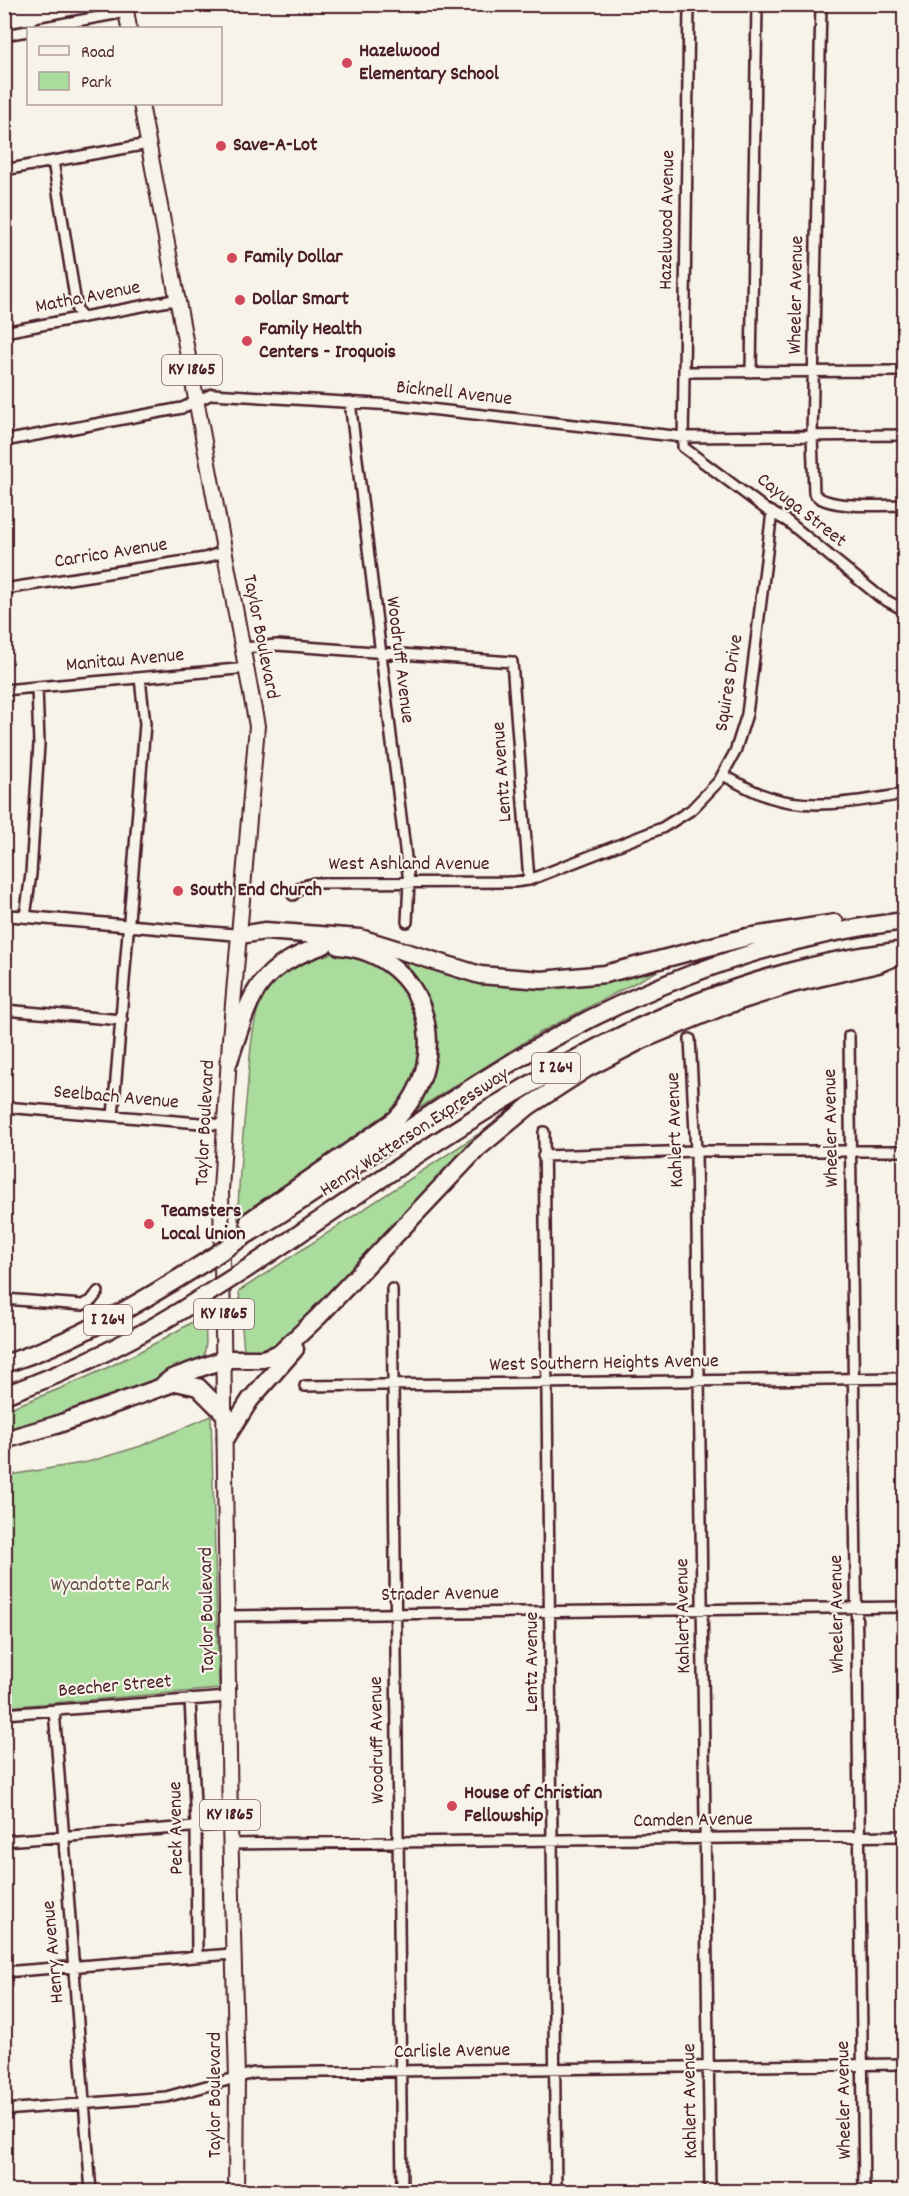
<svg xmlns="http://www.w3.org/2000/svg" width="909" height="2196" font-family="Dekko,sans-serif">
<rect width="100%" height="100%" fill="#f7f3e8"/>
<filter id="ink" filterUnits="userSpaceOnUse"><feTurbulence type="fractalNoise" baseFrequency=".0167" numOctaves="2"/><feDisplacementMap in="SourceGraphic" scale="12" xChannelSelector="R" yChannelSelector="G"/><feConvolveMatrix kernelMatrix="1 2 1 2 8 2 1 2 1" color-interpolation-filters="sRGB"/></filter>
<g filter="url(#ink)">
<path fill="#aadc9d" stroke="#7a7e64" stroke-width="1.5" d="M336 953 371 963 400 984 419 1022 422 1034 415 1081 389 1116 238 1220C238 1177 243 1135 247 1092 250 1058 251 1020 265 989 274 969 316 954 336 953Z
M408 960 465 976 669 965 539 1033 413 1112C430 1083 446 1045 431 1011 423 995 410 980 401 964Z
M500 1120 430 1186 275 1348 265 1352 244 1351 239 1291Z
M205 1314 206 1343 203 1362 68 1413 5 1433 4 1410C75 1385 142 1354 205 1314Z
M211 1416 219 1689 5 1707V1476L88 1462 141 1446Z"/>
<g fill="none" stroke-linecap="round" stroke-linejoin="round">
<defs>
<path id="minor" d="M689 4 683 447 767 510 787 521 880 597 904 610
M821 4 812 436 814 493C826 510 884 505 904 505
M39 28 126 12
M4 35 28 31
M53 161 77 310 82 317
M4 170 148 144
M4 332 179 299
M684 372 904 371
M751 372 757 4
M350 402 409 882 407 922
M4 441 182 408 212 394 393 405 683 437 904 435
M4 589 205 558 223 552
M243 648 277 645 512 662 529 880
M4 690 248 668
M723 775C738 783 753 792 769 797 810 811 862 801 904 794
M293 895 301 887 314 883 514 882 529 880 662 828 691 810 719 781 735 752 747 714 772 512
M25 917 31 874 39 744 37 687
M4 1010 122 1020
M849 1036 864 2192
M690 1039 696 1151 710 2192
M4 1107 225 1125
M113 1116 145 724 140 678
M544 1132 556 2192
M543 1156 696 1151H904
M392 1289 402 2192
M4 1299 82 1305 91 1301 98 1292
M305 1386 904 1378
M228 1616 904 1607
M190 1699 196 1826 197 1957
M54 1710 91 2192
M4 1714 228 1697
M4 1841 230 1824
M230 1844 904 1836
M4 1972 232 1954
M4 2110 166 2097 254 2073 904 2064"/>
<path id="tertiary" d="M4 915 240 935"/>
<path id="primary" d="M125 4 129 28
M141 104 257 726 230 1039 221 1191 230 1824 237 2078 236 2192"/>
<path id="motorway" d="M240 935 265 931 360 938 480 975 542 980 605 974 747 937 835 923
M229 1061C251 995 254 969 324 945
M249 1221 395 1120C456 1060 429 954 339 946
M243 1237C351 1173 451 1094 561 1034 667 977 784 935 904 921
M245 1270C449 1136 646 980 897 951
M4 1364C77 1341 141 1302 205 1262
M164 1384 172 1378 225 1359H263L280 1353 318 1317 477 1149 529 1106 586 1069 644 1039 724 1006 792 984 878 964 904 953
M4 1395C75 1370 141 1337 204 1296
M226 1438 250 1400 295 1349
M4 1440 56 1425 176 1382 198 1387 226 1415"/>
</defs>
<use href="#minor" stroke="#4a1f2b" stroke-width="14"/>
<use href="#tertiary" stroke="#4a1f2b" stroke-width="15"/>
<use href="#primary" stroke="#4a1f2b" stroke-width="18"/>
<use href="#motorway" stroke="#4a1f2b" stroke-width="21"/>
<use href="#minor" stroke="#f7f3e8" stroke-width="9"/>
<use href="#tertiary" stroke="#f7f3e8" stroke-width="10"/>
<use href="#primary" stroke="#f7f3e8" stroke-width="14"/>
<use href="#motorway" stroke="#f7f3e8" stroke-width="16"/>
<defs>
<path id="motorway-bridge" d="M205 1262 243 1237
M204 1296 245 1270"/>
</defs>
<use href="#motorway-bridge" stroke="#4a1f2b" stroke-width="21" stroke-linecap="butt"/>
<use href="#motorway-bridge" stroke="#f7f3e8" stroke-width="16"/>
</g>
</g>
<g fill="#d1495b" stroke="#f7f3e8" stroke-width="2">
<circle cx="347" cy="63" r="6"/>
<circle cx="221" cy="146" r="6"/>
<circle cx="232" cy="258" r="6"/>
<circle cx="240" cy="300" r="6"/>
<circle cx="247" cy="341" r="6"/>
<circle cx="178" cy="891" r="6"/>
<circle cx="149" cy="1224" r="6"/>
<circle cx="452" cy="1806" r="6"/>
</g>
<g text-anchor="middle" dominant-baseline="central" stroke-width="4.5" stroke-linejoin="round" paint-order="stroke">
<g fill="#f7f3e8" stroke="#7e5f64" stroke-width="1.5">
<rect x="162" y="355" width="60" height="30" rx="4.5"/>
<rect x="532" y="1053" width="48" height="30" rx="4.5"/>
<rect x="194" y="1299" width="60" height="30" rx="4.5"/>
<rect x="84" y="1305" width="48" height="30" rx="4.5"/>
<rect x="200" y="1800" width="60" height="30" rx="4.5"/>
</g>
<g font-size="18" font-weight="bold" fill="#4a1f2b">
<text x="192" y="370">KY 1865</text>
<text x="556" y="1068">I 264</text>
<text x="224" y="1314">KY 1865</text>
<text x="108" y="1320">I 264</text>
<text x="230" y="1815">KY 1865</text>
</g>
<g font-size="20" font-weight="bold" fill="#4a1f2b" stroke="#f7f3e8" text-anchor="start">
<text x="359" y="52">Hazelwood<tspan x="359" dy="23">Elementary School</tspan></text>
<text x="233" y="146">Save-A-Lot</text>
<text x="244" y="258">Family Dollar</text>
<text x="252" y="300">Dollar Smart</text>
<text x="259" y="330">Family Health<tspan x="259" dy="23">Centers - Iroquois</tspan></text>
<text x="190" y="891">South End Church</text>
<text x="161" y="1212">Teamsters<tspan x="161" dy="23">Local Union</tspan></text>
<text x="464" y="1794">House of Christian<tspan x="464" dy="23">Fellowship</tspan></text>
</g>
<g font-size="20" fill="#4a1f2b" stroke="#f7f3e8">
<text transform="translate(668 220) rotate(-89)">Hazelwood Avenue</text>
<text transform="translate(797 295) rotate(-89)">Wheeler Avenue</text>
<text transform="translate(88 298) rotate(-11)">Matha Avenue</text>
<text transform="translate(454 394) rotate(6)">Bicknell Avenue</text>
<text transform="translate(801 511) rotate(38)">Cayuga Street</text>
<text transform="translate(111 554) rotate(-9)">Carrico Avenue</text>
<text transform="translate(260 637) rotate(79)">Taylor Boulevard</text>
<text transform="translate(399 660) rotate(83)">Woodruff Avenue</text>
<text transform="translate(125 661) rotate(-5)">Manitau Avenue</text>
<text transform="translate(730 683) rotate(-81)">Squires Drive</text>
<text transform="translate(503 772) rotate(-94)">Lentz Avenue</text>
<text x="409" y="865">West Ashland Avenue</text>
<text transform="translate(116 1098) rotate(5)">Seelbach Avenue</text>
<text transform="translate(206 1123) rotate(-87)">Taylor Boulevard</text>
<text transform="translate(832 1128) rotate(-91)">Wheeler Avenue</text>
<text transform="translate(676 1130) rotate(-92)">Kahlert Avenue</text>
<text transform="translate(415 1133) rotate(-33)">Henry Watterson Expressway</text>
<text transform="translate(604 1364) rotate(-1)">West Southern Heights Avenue</text>
<text transform="translate(440 1595) rotate(-1)">Strader Avenue</text>
<text transform="translate(208 1610) rotate(-91)">Taylor Boulevard</text>
<text transform="translate(838 1614) rotate(-91)">Wheeler Avenue</text>
<text transform="translate(684 1616) rotate(-91)">Kahlert Avenue</text>
<text transform="translate(533 1662) rotate(-90)">Lentz Avenue</text>
<text transform="translate(115 1687) rotate(-5)">Beecher Street</text>
<text transform="translate(378 1740) rotate(-91)">Woodruff Avenue</text>
<text transform="translate(693 1821) rotate(-1)">Camden Avenue</text>
<text transform="translate(177 1828) rotate(-91)">Peck Avenue</text>
<text transform="translate(54 1952) rotate(-95)">Henry Avenue</text>
<text transform="translate(452 2052) rotate(-1)">Carlisle Avenue</text>
<text transform="translate(216 2095) rotate(-90)">Taylor Boulevard</text>
<text transform="translate(845 2100) rotate(-91)">Wheeler Avenue</text>
<text transform="translate(691 2101) rotate(-91)">Kahlert Avenue</text>
</g>
<g font-size="20" fill="#624e48" stroke="#f7f3e8">
<text x="110" y="1586">Wyandotte Park</text>
</g>
</g>
<rect width="909" height="2196" fill="none" stroke="#f7f3e8" stroke-width="24"/>
<rect x="12" y="12" width="885" height="2172" fill="none" stroke="#4a1f2b" stroke-width="2" filter="url(#ink)"/>
<rect x="27" y="27" width="195" height="78" fill="#f7f3e8" stroke="#b29e9c" stroke-width="1.5"/>
<rect x="39" y="46" width="30" height="9" fill="#f7f3e8" stroke="#b29e9c" stroke-width="1.5"/>
<text x="81" y="57" font-size="18" fill="#4a1f2b">Road</text>
<rect x="39" y="72" width="30" height="18" fill="#aadc9d" stroke="#b29e9c" stroke-width="1.5"/>
<text x="81" y="87" font-size="18" fill="#4a1f2b">Park</text>
</svg>
